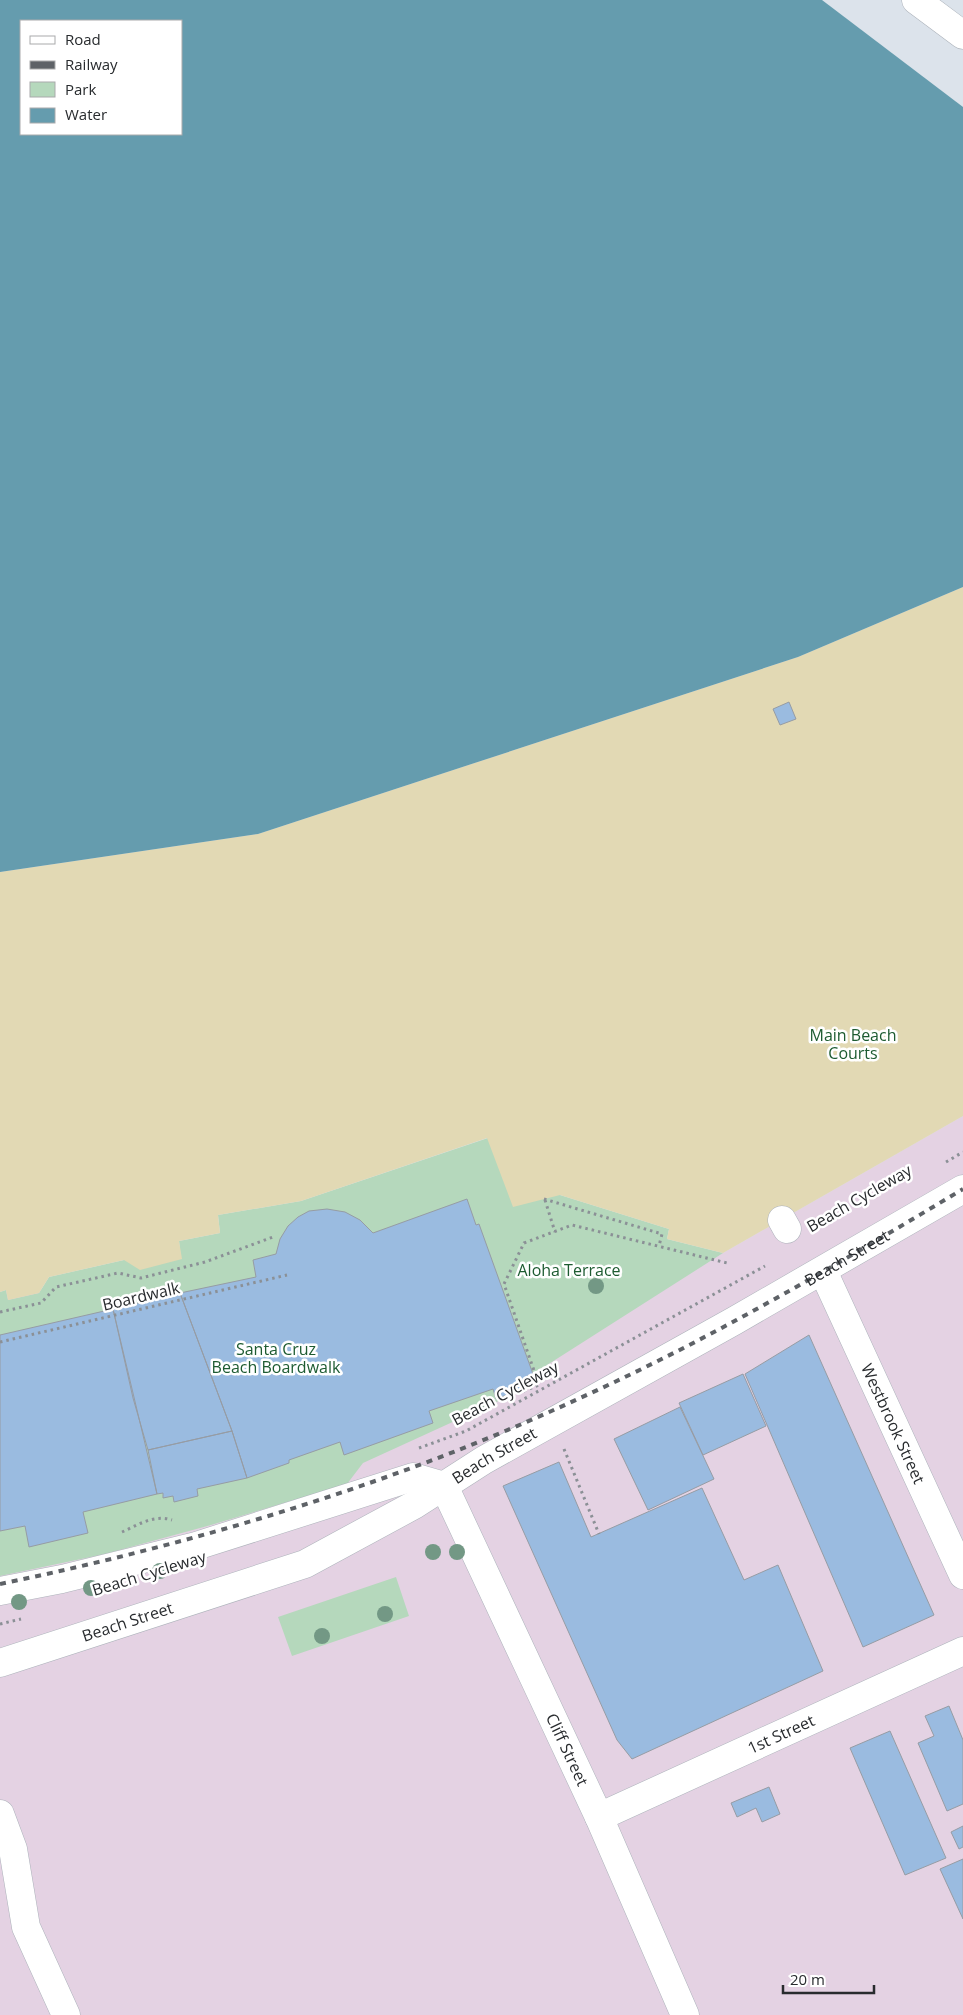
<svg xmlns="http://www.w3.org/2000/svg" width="963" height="2015" font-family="'Open Sans',sans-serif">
<rect width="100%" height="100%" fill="#dce3eb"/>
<path fill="#e4d2e3" d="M963 1116V2015H0V1292L723 1253Z"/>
<path fill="#b5d8bc" d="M488 1138 560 1195 669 1229 667 1239 723 1253 533 1374 536 1384 363 1463 347 1484 211 1525 105 1554 0 1576V1292L6 1290 8 1300 39 1293 49 1277 124 1260 181 1259 179 1241 220 1233 218 1215 301 1201Z
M396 1577 409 1616 292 1656 278 1617Z"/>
<path fill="#e2d9b4" d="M963 587V1116L723 1253 667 1239 669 1229 560 1195 513 1207 487 1138 301 1201 218 1215 220 1233 179 1241 182 1259 140 1270 124 1260 49 1277 39 1293 8 1300 6 1290 0 1292V872L258 834 798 657Z"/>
<path fill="#659cae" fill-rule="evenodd" d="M0 0H963V587L798 657 258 834 0 872ZM21 21H181V134H21Z"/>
<path fill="#dce3eb" d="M822 0H963V107Z"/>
<path fill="#9abbe0" stroke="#969ca4" d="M789 702 796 719 780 725 773 709Z
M467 1199 476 1225 479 1224 533 1374 527 1376 531 1386 496 1399 493 1389 429 1411 433 1423 344 1455 340 1442 289 1460V1463L247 1478 232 1431 180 1293 256 1277 253 1260 276 1254 280 1239 288 1226 298 1217 309 1211 327 1209 345 1212 360 1220 373 1233Z
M180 1293 232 1431 148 1450 133 1398 113 1309Z
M113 1309 157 1494 83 1512 88 1533 29 1547 25 1526 0 1531V1335Z
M809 1335 934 1615 863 1647 745 1374Z
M743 1374 766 1426 703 1455 679 1403Z
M680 1407 714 1479 648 1510 614 1439Z
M232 1431 247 1478 197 1489 198 1496 174 1502 173 1496 163 1498V1493L157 1494 148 1450Z
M559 1462 591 1537 702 1488 744 1580 778 1565 823 1671 632 1759 617 1740 503 1486Z
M949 1706 963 1740V1804L947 1811 918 1743 934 1736 925 1716Z
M890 1731 946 1858 905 1875 850 1748Z
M769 1787 780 1814 762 1822 756 1808 737 1817 731 1803Z
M963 1826V1847L959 1849 951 1832Z
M963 1859V1919L940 1869Z"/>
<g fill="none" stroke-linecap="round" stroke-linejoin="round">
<defs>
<g id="minor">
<path d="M916 0 963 35"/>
<path d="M782 1220 787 1229"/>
<path id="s1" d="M823 1271 963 1575"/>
<path id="s2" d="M444 1486 599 1817 685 2015"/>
<path d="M0 1591 62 1579 196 1546 413 1477 444 1486"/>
<path id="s3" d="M0 1663 305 1564 414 1505 484 1460 734 1321 963 1189"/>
<path d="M0 1814 13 1849 26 1927 66 2015"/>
<path id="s4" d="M599 1817 963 1651"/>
</g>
</defs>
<use href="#minor" stroke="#adb3bb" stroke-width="29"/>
<path stroke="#8b9096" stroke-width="3" stroke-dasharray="2.5 4" stroke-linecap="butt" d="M946 1162 963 1152
M544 1199 662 1234 659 1246
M545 1200 555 1232
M0 1312 41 1303 56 1287 118 1273 141 1278 205 1262 273 1237
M0 1342 287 1275
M457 1417 539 1385 504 1284 524 1243 572 1225 727 1263
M419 1448 466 1431 765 1266
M564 1449 599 1534
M122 1532C138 1525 154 1514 172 1520
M0 1624 21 1619"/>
<use href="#minor" stroke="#fff" stroke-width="28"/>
<path stroke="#5e6267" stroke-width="4" stroke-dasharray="6 6" stroke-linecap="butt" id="s5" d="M0 1584C198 1543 397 1483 580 1398 713 1338 838 1264 963 1189"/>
</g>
<g fill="#739885">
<circle cx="596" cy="1286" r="8"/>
<circle cx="433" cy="1552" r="8"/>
<circle cx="457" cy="1552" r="8"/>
<circle cx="160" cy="1571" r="8"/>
<circle cx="91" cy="1588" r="8"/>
<circle cx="19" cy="1602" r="8"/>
<circle cx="385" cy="1614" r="8"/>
<circle cx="322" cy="1636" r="8"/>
</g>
<g text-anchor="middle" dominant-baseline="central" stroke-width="5" stroke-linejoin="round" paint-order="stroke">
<g font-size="16" fill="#1d5b31" stroke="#fff">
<text x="853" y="1035">Main Beach<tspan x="853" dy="18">Courts</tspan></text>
<text x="569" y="1270">Aloha Terrace</text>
<text x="276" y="1349">Santa Cruz<tspan x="276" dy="18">Beach Boardwalk</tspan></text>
</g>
<g font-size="16" fill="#282b2e" stroke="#fff">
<text transform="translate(859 1198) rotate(-30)">Beach Cycleway</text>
<text stroke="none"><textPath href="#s5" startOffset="912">Beach Street</textPath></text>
<text transform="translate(141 1296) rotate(-13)">Boardwalk</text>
<text transform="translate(505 1393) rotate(-28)">Beach Cycleway</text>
<text stroke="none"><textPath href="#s1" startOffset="168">Westbrook Street</textPath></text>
<text stroke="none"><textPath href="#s3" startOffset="539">Beach Street</textPath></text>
<text transform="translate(149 1573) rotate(-17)">Beach Cycleway</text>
<text stroke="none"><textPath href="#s3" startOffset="134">Beach Street</textPath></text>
<text stroke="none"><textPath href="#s4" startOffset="200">1st Street</textPath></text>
<text stroke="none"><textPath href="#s2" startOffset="291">Cliff Street</textPath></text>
</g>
</g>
<rect x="20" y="20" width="162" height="115" fill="#ffffff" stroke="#a9aaab"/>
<rect x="30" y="36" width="25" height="8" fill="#ffffff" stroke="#a9aaab"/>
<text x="65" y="45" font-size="15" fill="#282b2e">Road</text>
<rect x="30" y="61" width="25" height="8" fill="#5e6267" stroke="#a9aaab"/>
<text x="65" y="70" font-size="15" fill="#282b2e">Railway</text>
<rect x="30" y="82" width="25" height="15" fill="#b5d8bc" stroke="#a9aaab"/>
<text x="65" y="95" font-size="15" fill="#282b2e">Park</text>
<rect x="30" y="108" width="25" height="15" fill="#659cae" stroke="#a9aaab"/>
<text x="65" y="120" font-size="15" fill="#282b2e">Water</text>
<path d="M783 1985v8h91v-8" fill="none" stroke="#282b2e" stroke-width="2.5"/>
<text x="790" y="1985" font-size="15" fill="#282b2e" stroke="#ffffff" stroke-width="4" paint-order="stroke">20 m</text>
</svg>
